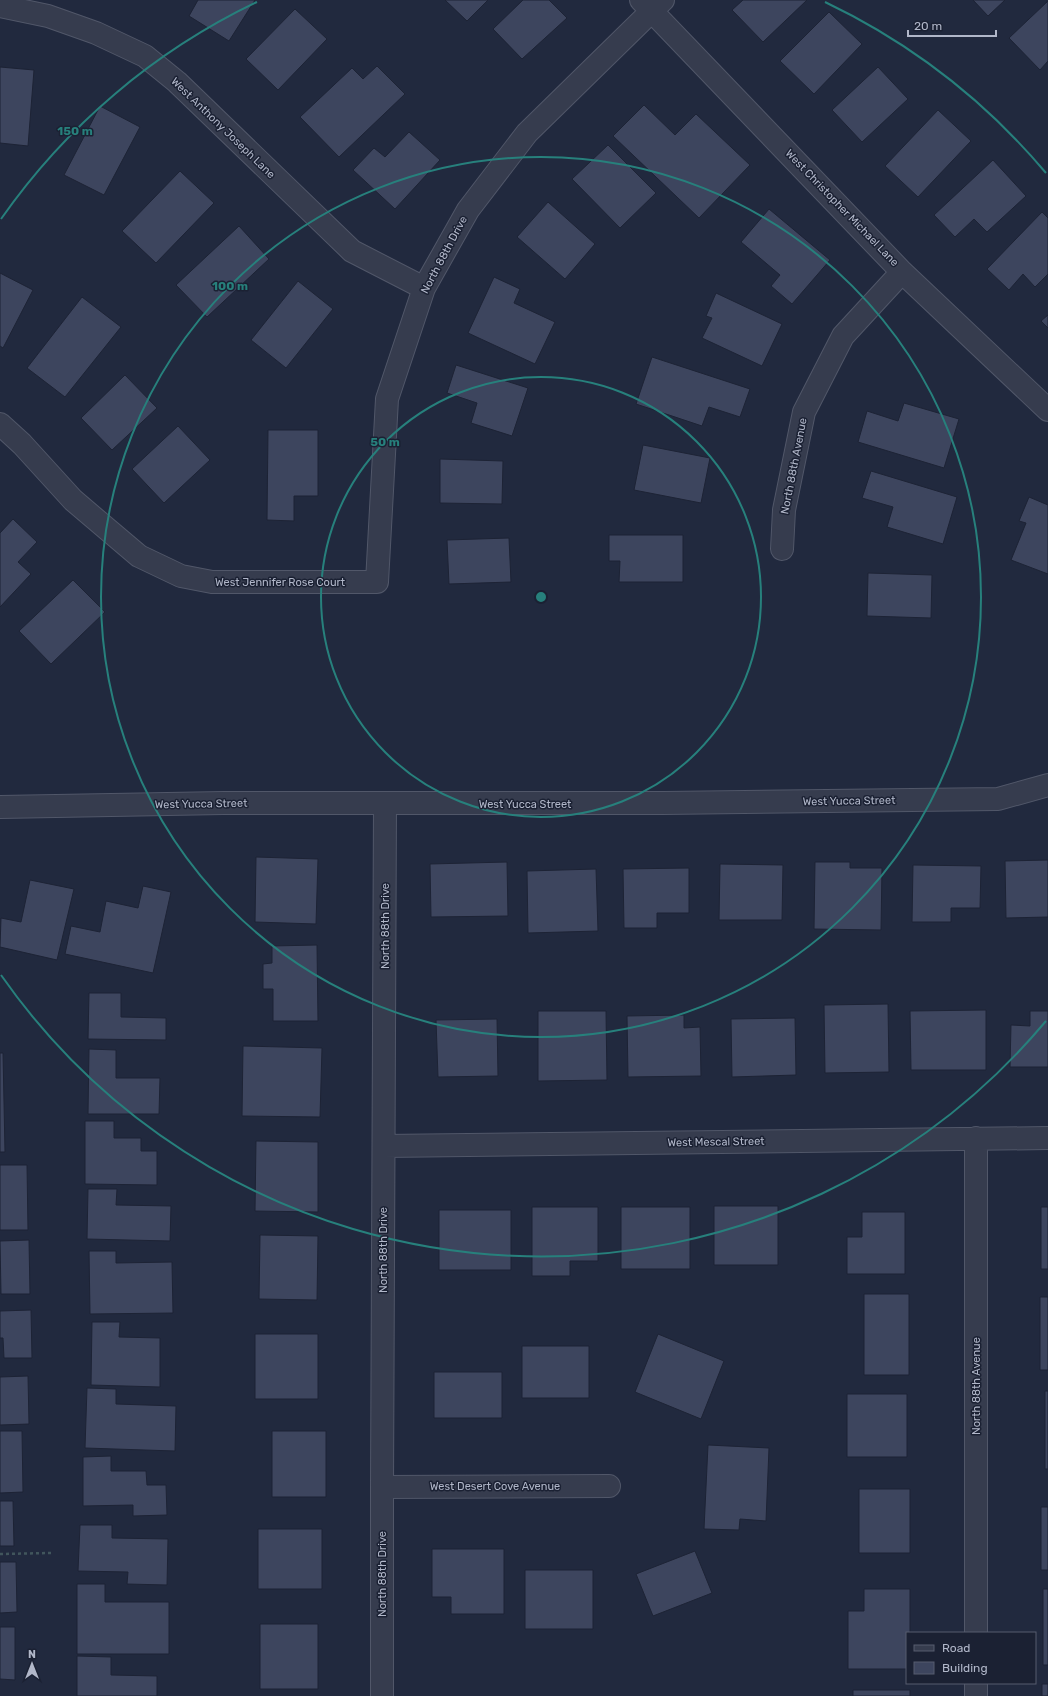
<svg xmlns="http://www.w3.org/2000/svg" width="1048" height="1696" font-family="Rubik,sans-serif">
<rect width="100%" height="100%" fill="#21293e"/>
<path fill="#3d455e" stroke="#1d2335" d="M198 0H255L229 41 189 16Z
M445 0H488L467 21Z
M523 0H549L567 18 522 59 493 29Z
M743 0H807L763 42 732 10Z
M973 0H1005L988 16Z
M1048 1V61L1040 70 1009 38Z
M295 9 327 39 278 90 246 59Z
M829 12 862 44 814 94 780 61Z
M377 66 405 94 339 157 300 117 352 68 363 79Z
M0 67 34 70 28 146 0 143Z
M878 67 908 99 862 142 832 110Z
M644 105 675 135 696 114 750 165 699 218 613 136Z
M100 106 140 127 104 195 64 175Z
M938 110 971 141 918 197 885 166Z
M409 132 440 160 395 209 353 170 374 148 385 157Z
M608 145 656 193 620 228 572 179Z
M993 160 1026 196 987 232 974 219 955 237 934 215Z
M180 171 214 203 156 263 122 231Z
M548 202 595 244 565 279 517 237Z
M769 209 830 260 792 304 771 286 780 275 741 242Z
M1042 212 1048 218V274L1035 287 1023 274 1009 290 987 269Z
M239 226 269 259 207 317 176 285Z
M0 273 33 290 3 348 0 346Z
M494 277 520 289 514 303 555 322 535 364 468 333Z
M298 281 333 309 286 368 251 340Z
M716 293 782 324 762 366 702 338 712 318 706 316Z
M82 297 121 327 65 397 27 368Z
M1048 315V328L1041 321Z
M652 357 750 389 740 417 709 407 702 426 636 404Z
M456 365 528 388 512 436 471 423 477 403 447 393Z
M125 375 157 408 112 450 81 418Z
M904 403 959 419 944 468 858 442 867 411 898 421Z
M178 426 210 460 164 503 132 469Z
M268 430H318V496H294V521L267 520Z
M643 445 710 458 701 503 634 490Z
M440 459 503 461 502 504 440 503Z
M871 471 957 497 943 544 887 527 893 507 862 498Z
M1029 497 1048 505V574L1011 560 1026 523 1019 521Z
M13 519 37 542 18 562 31 574 0 607V533Z
M609 535H683V582H619L620 561H609Z
M509 538 511 582 449 584 447 540Z
M868 573 932 575 931 618 867 616Z
M73 580 105 612 51 664 19 631Z
M256 857 318 859 316 924 255 922Z
M1048 860V917L1006 918 1005 861Z
M507 862 508 916 431 917 430 864Z
M815 862H850V868H882L881 930 814 929Z
M720 864 783 865 782 920H719Z
M913 865 981 866 980 908H951V922H912Z
M689 868V913H657V928H624L623 869Z
M596 869 598 931 528 933 527 871Z
M30 880 74 889 57 960 0 947 1 918 21 922Z
M143 886 171 892 153 973 65 954 71 926 100 932 106 901 138 908Z
M317 945 318 1021H273V989H263V964L272 963V946Z
M89 993H121V1017L166 1018V1040L88 1039Z
M888 1004 889 1072 825 1073 824 1005Z
M986 1010V1070H911L910 1011Z
M538 1011H606L607 1080 538 1081Z
M1030 1011H1048V1067H1010L1011 1025 1030 1026Z
M684 1015V1028L700 1027 701 1076 628 1077 627 1016Z
M795 1018 796 1075 732 1077 731 1019Z
M497 1019 498 1076 438 1077 436 1020Z
M243 1046 322 1048 320 1117 242 1116Z
M89 1049 116 1050V1078H160L159 1114H88Z
M0 1053H3L5 1152H0Z
M85 1121H114V1138H141V1151H157V1185L85 1184Z
M256 1141 318 1142V1212L255 1211Z
M0 1165H27L28 1230H0Z
M88 1189H117L116 1205 171 1206 170 1241 87 1239Z
M714 1206H778V1265H714Z
M532 1207H598V1261H570V1276H532Z
M621 1207H690V1269H621Z
M1041 1207H1048V1269H1041Z
M439 1210H511V1270H439Z
M862 1212H905V1274H847V1237H862Z
M260 1235 318 1236 317 1300 259 1299Z
M29 1240 30 1294H1L0 1241Z
M89 1251H116V1263L172 1262 173 1313 90 1314Z
M864 1294H909V1375H864Z
M1040 1297H1048V1370H1040Z
M31 1310 32 1358H4L3 1338H0V1311Z
M92 1322H120L119 1337 160 1338V1387L91 1385Z
M255 1334H318V1399H255Z
M658 1334 724 1361 701 1419 635 1392Z
M522 1346H589V1398H522Z
M434 1372H502V1418H434Z
M28 1376 29 1424 0 1425V1377Z
M87 1388 116 1389V1404L176 1406 175 1451 85 1448Z
M1045 1391H1048V1469H1045Z
M847 1394H907V1457H847Z
M0 1431H22L23 1492 0 1493Z
M272 1431H326V1497H272Z
M708 1445 769 1448 766 1521 740 1519 739 1530 704 1529Z
M111 1456V1471H146L147 1485H166L167 1515 133 1516V1505L83 1506V1457Z
M859 1489H910V1553H859Z
M0 1501H13L14 1546H0Z
M1041 1507H1048V1570H1041Z
M80 1525H112V1538L168 1539 167 1585 127 1584 128 1572 78 1571Z
M258 1529H322V1589H258Z
M432 1549H504V1614H451V1597H432Z
M695 1551 712 1593 653 1616 636 1574Z
M0 1562H16L17 1612 0 1613Z
M525 1570H593V1629H525Z
M77 1584H105V1602H169V1654H77Z
M864 1589H910V1633H907V1669H848V1611H864Z
M1043 1589H1048V1665H1043Z
M260 1624H318V1689H260Z
M0 1627H15V1680L0 1679Z
M77 1656 111 1657V1675L157 1676V1696H77Z
M1042 1684H1048V1696H1042Z
M853 1690H910V1696H853Z"/>
<g fill="none" stroke-linecap="round" stroke-linejoin="round">
<defs>
<path id="street" d="M641 0 902 272 1048 410
M0 6 48 16 96 33 145 56 177 82 352 251 424 288
M0 424 22 444 73 500 139 556 181 576 212 582H377L387 399 424 288 468 210 527 133 663 0
M782 549 784 510 804 412 843 336 902 272
M0 807 223 803H664L998 799 1048 785
M976 1138V1633
M384 1146 1048 1138
M382 1487 609 1486
M976 1683V1696
M382 1696V1487L385 804"/>
</defs>
<use href="#street" stroke="#515769" stroke-width="24"/>
<path stroke="#41555c" stroke-width="2.5" stroke-dasharray="3 3" stroke-linecap="butt" d="M0 1554 51 1553"/>
<use href="#street" stroke="#363c4e" stroke-width="22"/>
</g>
<g fill="none" stroke="#27807c" stroke-width="2">
<circle cx="541" cy="597" r="220"/>
<circle cx="541" cy="597" r="440"/>
<path d="M1046 1021A659 659 0 0 1 1 975M1 219A659 659 0 0 1 257 2M825 2A659 659 0 0 1 1046 173"/>
</g>
<g text-anchor="middle" dominant-baseline="central" stroke-width="3" stroke-linejoin="round" paint-order="stroke">
<g font-size="11" fill="#b1b7c9" stroke="#1b2133">
<text transform="translate(223 128) rotate(44)">West Anthony Joseph Lane</text>
<text transform="translate(842 208) rotate(46)">West Christopher Michael Lane</text>
<text transform="translate(444 255) rotate(-62)">North 88th Drive</text>
<text transform="translate(794 466) rotate(-79)">North 88th Avenue</text>
<text x="280" y="582">West Jennifer Rose Court</text>
<text transform="translate(849 801) rotate(-1)">West Yucca Street</text>
<text transform="translate(201 804) rotate(-1)">West Yucca Street</text>
<text x="525" y="804">West Yucca Street</text>
<text transform="translate(385 926) rotate(-90)">North 88th Drive</text>
<text transform="translate(716 1142) rotate(-1)">West Mescal Street</text>
<text transform="translate(383 1250) rotate(-90)">North 88th Drive</text>
<text transform="translate(976 1386) rotate(-90)">North 88th Avenue</text>
<text x="495" y="1486">West Desert Cove Avenue</text>
<text transform="translate(382 1574) rotate(-90)">North 88th Drive</text>
</g>
</g>
<circle cx="541" cy="597" r="6" fill="#27807c" stroke="#1b2133" stroke-width="2"/>
<g font-size="12" text-anchor="middle" font-weight="bold" fill="#27807c" stroke="#1b2133" stroke-width="3" stroke-linejoin="round" paint-order="stroke">
<text x="75" y="135">150 m</text>
<text x="230" y="290">100 m</text>
<text x="385" y="446">50 m</text>
</g>
<rect x="906" y="1632" width="130" height="52" fill="#1b2133" stroke="#575d6f"/>
<rect x="914" y="1645" width="20" height="6" fill="#363c4e" stroke="#575d6f"/>
<text x="942" y="1652" font-size="12" fill="#b1b7c9">Road</text>
<rect x="914" y="1662" width="20" height="12" fill="#3d455e" stroke="#575d6f"/>
<text x="942" y="1672" font-size="12" fill="#b1b7c9">Building</text>
<g transform="translate(32 1664)" stroke="#1b2133" stroke-width="3" paint-order="stroke">
<path d="M0-3L7 15L0 10L-7 15Z" fill="#b1b7c9"/>
<text y="-6" font-size="11" font-weight="bold" text-anchor="middle" fill="#b1b7c9">N</text>
</g>
<path d="M908 30v6h88v-6" fill="none" stroke="#b1b7c9" stroke-width="2"/>
<text x="914" y="30" font-size="12" fill="#b1b7c9" stroke="#1b2133" stroke-width="3" paint-order="stroke">20 m</text>
</svg>
